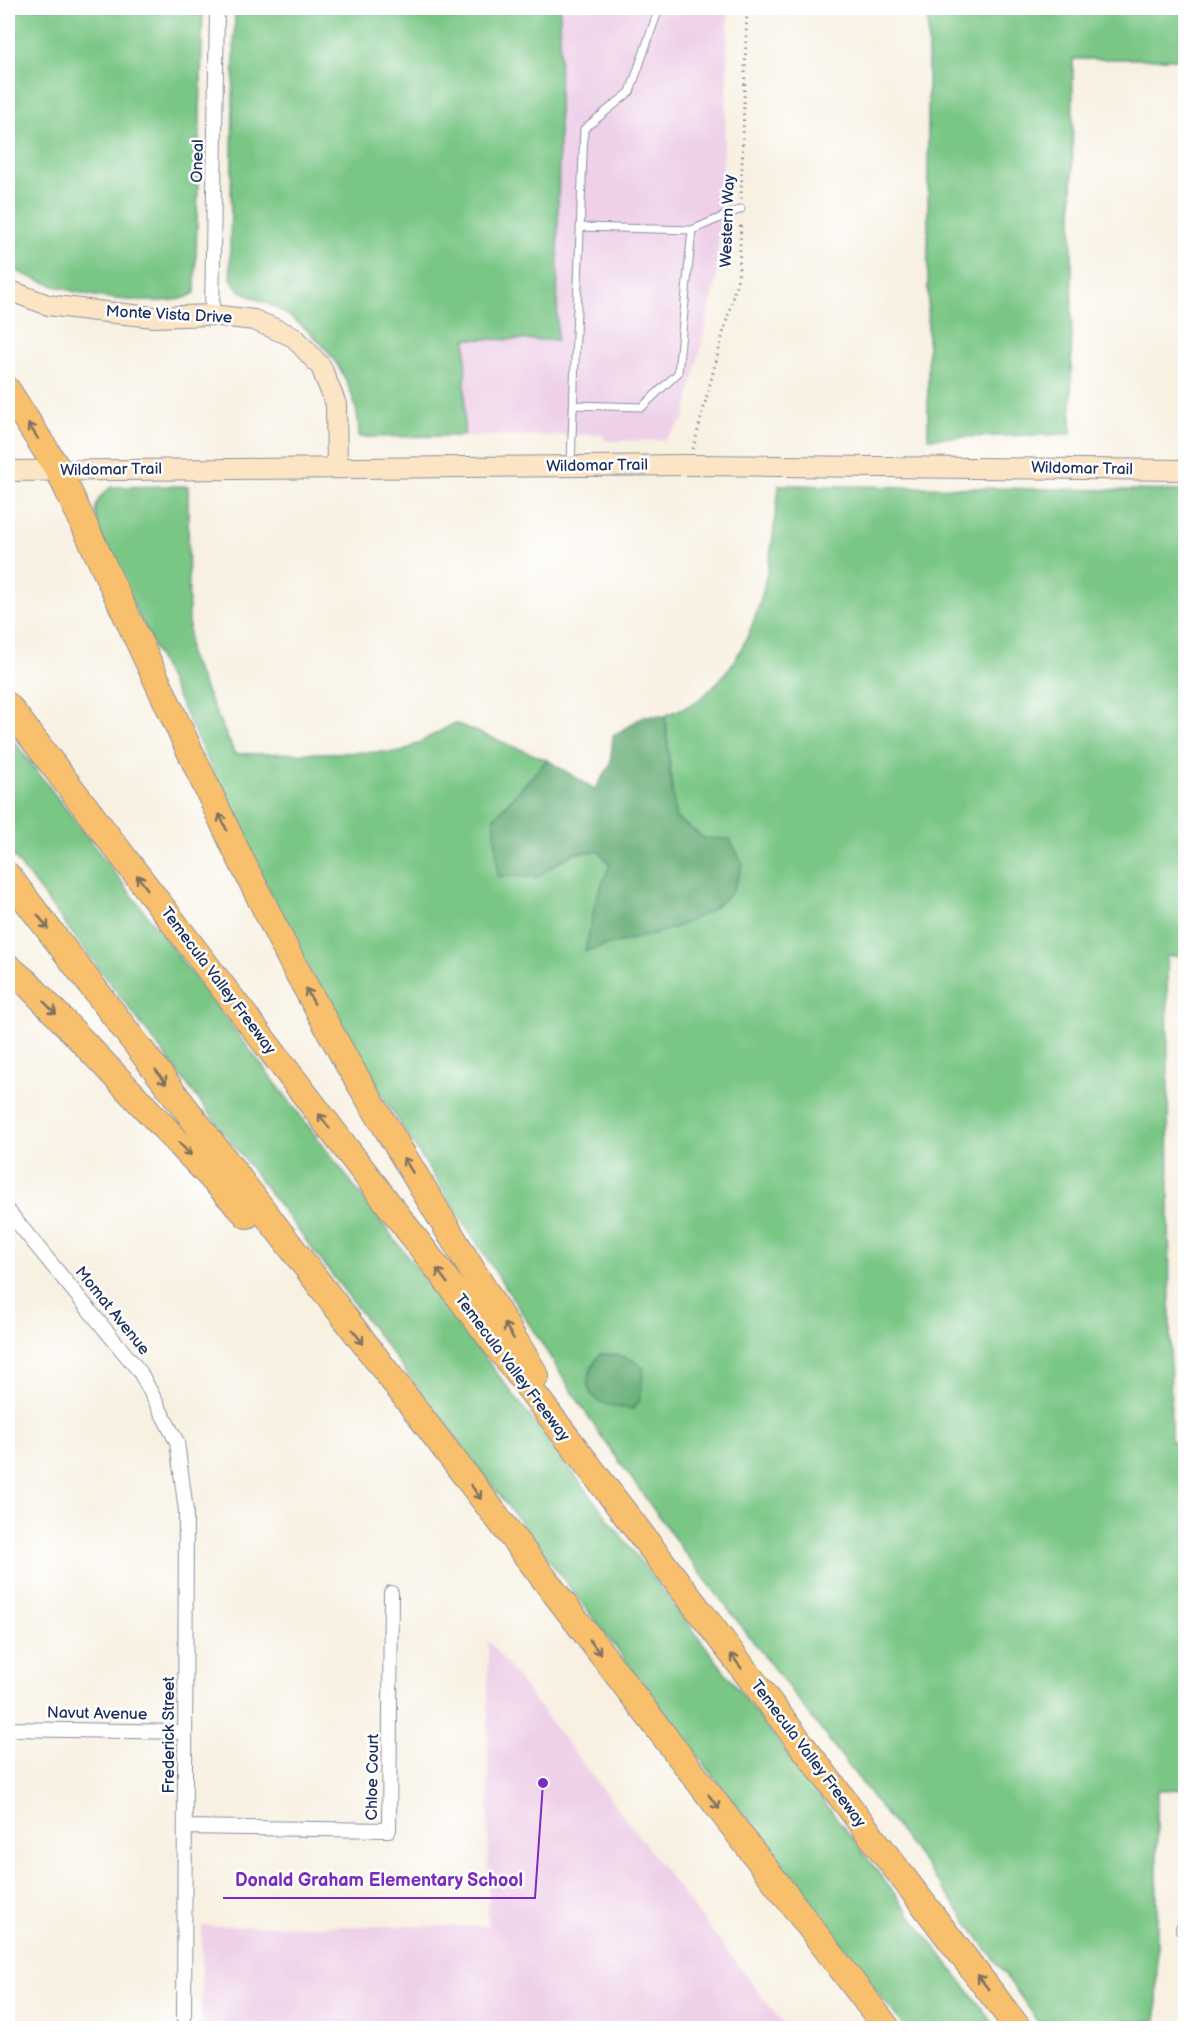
<svg xmlns="http://www.w3.org/2000/svg" width="1193" height="2036" font-family="'Balsamiq Sans',sans-serif">
<rect width="100%" height="100%" fill="#fff"/>
<filter id="ink" filterUnits="userSpaceOnUse"><feTurbulence type="fractalNoise" baseFrequency=".0167" numOctaves="2"/><feDisplacementMap in="SourceGraphic" scale="12" xChannelSelector="R" yChannelSelector="G"/><feConvolveMatrix kernelMatrix="1 2 1 2 8 2 1 2 1" color-interpolation-filters="sRGB"/></filter>
<filter id="wash" filterUnits="userSpaceOnUse"><feTurbulence type="fractalNoise" baseFrequency=".008" numOctaves="4" result="noise"/><feDisplacementMap in="SourceGraphic" scale="24" xChannelSelector="R" yChannelSelector="G"/><feGaussianBlur stdDeviation="1.35" result="paint"/><feColorMatrix in="noise" values="0 0 0 0 0 0 0 0 0 0 0 0 0 0 0 0 0 1.4 0 .05"/><feComposite in="paint" operator="in"/></filter>
<g filter="url(#wash)">
<rect width="100%" height="100%" fill="#f8f1e2"/>
<path fill="#eed0e8" d="M560 8H728L727 95 716 280 684 420 664 440 605 441 603 435 464 436 466 339H557Z
M488 1640 786 2028H201L202 1926H488Z"/>
<path fill="#ccbed4" d="M1157 2020V2028H1116L1110 2021Z"/>
<path fill="#79c685" stroke="#4a7a72" stroke-width="1.5" d="M8 8H203L195 293C178 303 160 301 141 301 92 299 52 288 8 267Z
M235 8H560L557 340 466 339 464 436 359 437C359 382 324 336 278 309 266 302 247 297 237 288 228 280 231 263 230 252Z
M928 8H1185V59H1073L1071 434 928 438Z
M779 485 1185 491 1186 956H1167L1171 1442H1186V1789L1157 1790V2020L1111 2021 1116 2028H1043L945 1891 682 1549 599 1433 367 1072 311 974 277 907 99 532 95 511 99 498 111 487 188 486 189 654 235 754 402 752 455 723 547 760 494 818 536 877 573 853 600 851 610 865 596 900 586 951 625 939 704 838 676 818C670 784 669 750 665 716 675 711 689 707 698 700 763 653 771 558 779 485Z
M8 733 997 2028H905L8 849Z"/>
<path fill="#62ab72" stroke="#3e6d68" stroke-width="1.5" d="M644 716H665C669 750 670 784 676 818L704 838 730 839 743 864C739 872 737 887 730 894 693 932 633 937 585 951L596 900 610 865 599 851 573 853 536 877 498 876 494 818 547 760 595 789 610 766 613 736Z
M600 1354C617 1354 632 1356 644 1369L640 1400 633 1409C594 1407 573 1391 600 1354Z"/>
</g>
<g filter="url(#ink)">
<g fill="none" stroke-linecap="round" stroke-linejoin="round">
<defs>
<path id="lane" d="M581 227 692 230 741 209
M574 405 642 407 678 373 692 230
M571 463 584 129 630 92 659 8
M184 2026 227 2028"/>
<path id="street" d="M212 315 217 8
M8 1211 140 1372 177 1442 186 1511 184 2028
M8 1729 185 1732
M185 1827 389 1830 391 1593
M1183 1929H1186"/>
<path id="secondary" d="M8 290 48 305 96 311 154 317 212 315 254 320 294 337 321 367 336 404 337 468
M8 471 689 465 1186 470"/>
<path id="highway" d="M8 391 59 471 236 850 293 964 348 1064 536 1376
M8 706 1018 2028
M8 876 887 2028
M8 967 27 983 247 1215"/>
</defs>
<use href="#lane" stroke="#8a90a0" stroke-width="9"/>
<use href="#street" stroke="#8a90a0" stroke-width="16"/>
<use href="#secondary" stroke="#8a90a0" stroke-width="22"/>
<use href="#highway" stroke="#8a90a0" stroke-width="28"/>
<path stroke="#8a90a0" stroke-width="3" stroke-dasharray="1.5 4.5" stroke-linecap="butt" d="M741 199 747 8
M693 449 739 273 741 221"/>
<use href="#lane" stroke="#fff" stroke-width="7"/>
<use href="#street" stroke="#fff" stroke-width="14"/>
<use href="#secondary" stroke="#fce5c4" stroke-width="20"/>
<use href="#highway" stroke="#f8bf6c" stroke-width="26"/>
</g>
<defs><path id="oneway-shaft" d="M-6 0H5M1.5-3L5.5 0L1.5 3" fill="none" stroke-width="1.6" stroke-linecap="round" stroke-linejoin="round" transform="scale(1.5)"/></defs>
<g stroke="#7e7064">
<use href="#oneway-shaft" transform="translate(33 431) rotate(-123)"/>
<use href="#oneway-shaft" transform="translate(223 822) rotate(-115)"/>
<use href="#oneway-shaft" transform="translate(142 882) rotate(-127)"/>
<use href="#oneway-shaft" transform="translate(43 922) rotate(53)"/>
<use href="#oneway-shaft" transform="translate(310 996) rotate(-119)"/>
<use href="#oneway-shaft" transform="translate(50 1008) rotate(46)"/>
<use href="#oneway-shaft" transform="translate(161 1077) rotate(53)"/>
<use href="#oneway-shaft" transform="translate(324 1121) rotate(-127)"/>
<use href="#oneway-shaft" transform="translate(185 1149) rotate(46)"/>
<use href="#oneway-shaft" transform="translate(408 1165) rotate(-121)"/>
<use href="#oneway-shaft" transform="translate(442 1276) rotate(-127)"/>
<use href="#oneway-shaft" transform="translate(509 1331) rotate(-121)"/>
<use href="#oneway-shaft" transform="translate(358 1337) rotate(53)"/>
<use href="#oneway-shaft" transform="translate(476 1492) rotate(53)"/>
<use href="#oneway-shaft" transform="translate(595 1647) rotate(53)"/>
<use href="#oneway-shaft" transform="translate(736 1661) rotate(-127)"/>
<use href="#oneway-shaft" transform="translate(714 1802) rotate(53)"/>
<use href="#oneway-shaft" transform="translate(983 1982) rotate(-127)"/>
</g>
</g>
<g text-anchor="middle" dominant-baseline="central" stroke-width="5" stroke-linejoin="round" paint-order="stroke">
<g font-size="16" fill="#1b2f5e" stroke="#fff">
<text transform="translate(198 161) rotate(-89)">Oneal</text>
<text transform="translate(728 221) rotate(-88)">Western Way</text>
<text transform="translate(169 315) rotate(3)">Monte Vista Drive</text>
<text transform="translate(597 466) rotate(-1)">Wildomar Trail</text>
<text transform="translate(1082 469) rotate(1)">Wildomar Trail</text>
<text transform="translate(111 470) rotate(-1)">Wildomar Trail</text>
<text transform="translate(218 981) rotate(53)">Temecula Valley Freeway</text>
<text transform="translate(112 1311) rotate(51)">Momat Avenue</text>
<text transform="translate(512 1368) rotate(53)">Temecula Valley Freeway</text>
<text transform="translate(97 1714) rotate(1)">Navut Avenue</text>
<text transform="translate(169 1735) rotate(-90)">Frederick Street</text>
<text transform="translate(808 1754) rotate(53)">Temecula Valley Freeway</text>
<text transform="translate(373 1777) rotate(-89)">Chloe Court</text>
</g>
</g>
<path fill="none" stroke="#7b2cbf" stroke-width="2" d="M543 1783L535 1898H223"/>
<circle fill="#7b2cbf" stroke="#fff" stroke-width="2" cx="543" cy="1783" r="6"/>
<g font-size="18" text-anchor="middle" font-weight="bold" fill="#7b2cbf" stroke="#fff" stroke-width="5" stroke-linejoin="round" paint-order="stroke">
<text x="379" y="1886">Donald Graham Elementary School</text>
</g>
<rect width="1193" height="2036" fill="none" stroke="#fff" stroke-width="30"/>
</svg>
